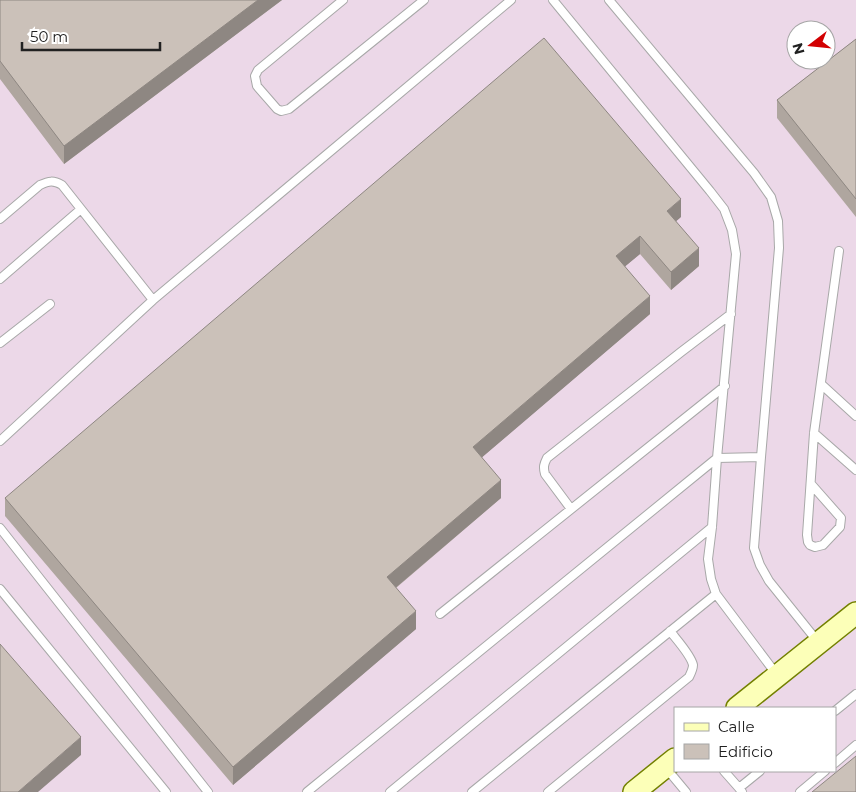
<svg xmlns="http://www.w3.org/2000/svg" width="856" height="792" font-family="Montserrat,sans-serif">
<rect width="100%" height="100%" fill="#f2eee7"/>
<path fill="#ecd8e8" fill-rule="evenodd" d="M0 0H856V792H0ZM796 30H826V60H796ZM675 708H835V771H675Z"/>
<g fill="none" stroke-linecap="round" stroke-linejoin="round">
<defs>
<path id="lane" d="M343 0 258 70 255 76 257 86 277 109 281 111 289 109 424 0
M553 0 710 191 724 209 732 230 736 254 717 458 712 527 708 559 711 579 716 594 777 675
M609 0 754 173 771 197 778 221 779 248 761 457 754 548 760 565 769 581 818 642
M0 219 40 185C49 181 53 180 62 185L153 300
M0 279 81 209
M0 343 50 304
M821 384 856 416
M814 433 856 470
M0 441 153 300 511 0
M811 484 841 518 840 527 823 545 815 547 810 545 808 542 807 535 814 433 839 251
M571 509 545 474C543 467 544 464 547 458L681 352 731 314
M0 528 208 792
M0 589 166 792
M440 614 725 386
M835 711 856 694
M835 763 856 745
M666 768 686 792
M724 771 739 788
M307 792 717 458 761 457
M390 792 712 527
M472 792 716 594
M548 792 689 677C691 673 693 669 693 665 691 655 676 639 670 631
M742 792 739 788 760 771
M800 792 825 771"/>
<path id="secondary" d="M737 708 856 613
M634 792 675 759"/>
</defs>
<use href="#lane" stroke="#a8a8a8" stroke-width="10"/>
<use href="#secondary" stroke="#738000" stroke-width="24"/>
<use href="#lane" stroke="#fff" stroke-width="8"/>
<use href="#secondary" stroke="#fcffb8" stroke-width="21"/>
</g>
<path fill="#afa69f" d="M0 0H282L64 164 0 79Z
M856 39V217L777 118V100Z
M681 217 676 221 699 266 671 290 640 254 625 266 650 314 482 457 501 498 396 588 416 629 233 785 5 516V498Z"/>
<path fill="#8e8782" d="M258 0H282L64 164V146Z
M681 199V217L667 229V211Z
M640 236V254L616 274V256Z
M699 248V266L671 290V272Z
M650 296V314L473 465V447Z
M501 480V498L387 595V577Z
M416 611V629L233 785V767Z
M81 737V755L38 792H18Z"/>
<path fill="#cbc1b9" stroke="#8e8782" d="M0 0H258L64 146 0 61Z
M544 38 681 199 667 211 699 248 671 272 640 236 616 256 650 296 473 447 501 480 387 577 416 611 233 767 5 498Z
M856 39V199L777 100Z
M0 644 81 737 18 792H0Z
M856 756V792H812Z"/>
<rect x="674" y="707" width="162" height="65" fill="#ffffff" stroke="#a6a6a6"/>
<rect x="684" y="723" width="25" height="8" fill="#fcffb8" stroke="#a6a6a6"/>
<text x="718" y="732" font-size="15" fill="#212121">Calle</text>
<rect x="684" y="744" width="25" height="15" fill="#cbc1b9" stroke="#a6a6a6"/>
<text x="718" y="757" font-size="15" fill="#212121">Edificio</text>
<g transform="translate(811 45) rotate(254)"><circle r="24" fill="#ffffff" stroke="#a6a6a6"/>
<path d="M0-4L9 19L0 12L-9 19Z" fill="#d20002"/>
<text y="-8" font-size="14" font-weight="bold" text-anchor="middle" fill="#212121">N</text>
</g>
<path d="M22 42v8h138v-8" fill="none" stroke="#212121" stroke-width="2.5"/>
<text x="30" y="42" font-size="15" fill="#212121" stroke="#ffffff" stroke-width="4" paint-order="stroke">50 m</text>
</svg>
